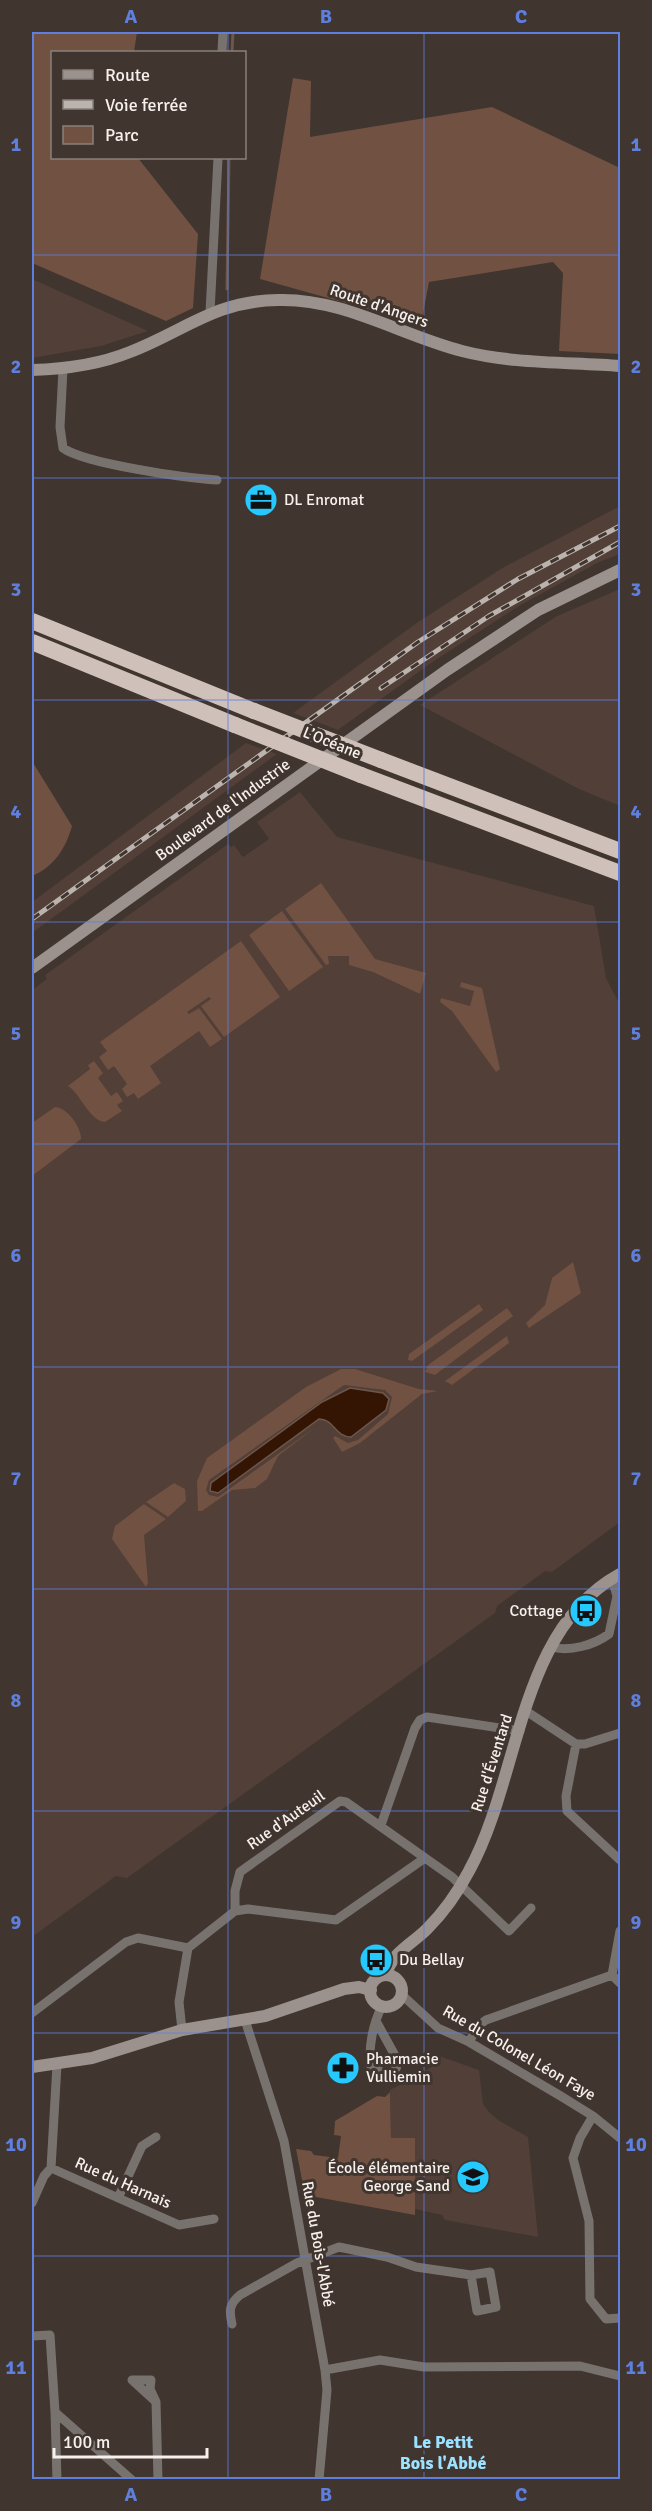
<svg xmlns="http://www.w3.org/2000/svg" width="652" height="2511" font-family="Signika,sans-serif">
<rect width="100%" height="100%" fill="#40352f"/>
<path fill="#513f38" d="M32 279 148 331 101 346 32 358Z
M620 506V554L599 562 519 606 434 661 338 730 293 713 418 622 504 567Z
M620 589V806L579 789 420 705 557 616Z
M246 743 277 754 32 933V902Z
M300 792 337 837 594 906 606 978 620 1005V1522L552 1572 545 1571 497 1606 495 1613 127 1878 116 1876 32 1937V990L47 979 45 975 228 844 231 847 234 845 243 857 269 839 257 822Z
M439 2056 479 2070 483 2104 489 2112 498 2120 528 2137 538 2237 445 2220 442 2215 415 2209V2138H391L390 2090 439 2063Z"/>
<path fill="#715141" d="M32 32H137L134 52H52V158H138L198 234 193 308 166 321 32 263Z
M293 78 311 81 310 137 492 107 620 168V354L559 351 563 273 553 262 429 282 421 324 260 279Z
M32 761 72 826C66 848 54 867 32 876Z
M321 883 375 959 426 973 420 994 373 972 349 965V956H328L329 964 326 965 285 909Z
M282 911 323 967 289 991 249 935Z
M241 941 280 997 224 1037 201 1006 211 999 209 997 187 1012 189 1014 199 1008 222 1039 210 1047 199 1031 150 1066 161 1083 138 1099 134 1093 127 1097 122 1089 127 1084 114 1066 108 1070 99 1057 107 1051 100 1042Z
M461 982 482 988 500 1069 496 1072 452 1011 440 1002 441 998 470 1006 474 991 460 987Z
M94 1061 103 1073 98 1078 111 1096 117 1092 123 1101 117 1105 122 1111 105 1122C89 1121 81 1094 68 1086L90 1069 88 1065Z
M55 1107C67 1107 82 1128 81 1139L32 1176V1123Z
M573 1262 581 1293 529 1328 526 1323 545 1305 552 1278Z
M479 1304 483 1310 412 1361 408 1360 409 1354Z
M507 1308 513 1316 435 1375 425 1372 428 1365Z
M507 1336 509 1343 452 1385 445 1381Z
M341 1369H355L419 1389 438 1391 422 1394 360 1443 342 1452 333 1438 335 1436 348 1443 358 1440 388 1414 392 1397 385 1390 344 1385 209 1480 206 1490 209 1495 218 1497 317 1426 278 1456 267 1479 255 1488 232 1490 202 1511H198L197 1481 207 1458 306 1387Z
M174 1483 185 1489 186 1501 168 1517 146 1502Z
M144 1504 166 1519 144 1535 148 1583 146 1587 112 1539 115 1526Z
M390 2092 391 2138H415V2215L305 2195 296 2149 311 2151 314 2155 338 2158 341 2136 334 2135 335 2121 377 2096 385 2097Z"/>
<path fill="#341504" stroke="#6e574a" stroke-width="1.5" d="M350 1388 383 1393 389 1399 386 1410 351 1437C335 1437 334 1419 319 1419L218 1493 210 1491 211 1483 322 1402Z"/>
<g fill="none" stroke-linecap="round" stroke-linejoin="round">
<path stroke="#6e574a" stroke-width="3" d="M232 52 233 32
M227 289 229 158"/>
<path stroke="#78726f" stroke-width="9" d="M222 52 223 32
M210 312 218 158
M63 369 60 427 63 448C85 464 187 478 217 480
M551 1647C570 1652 594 1645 609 1634L617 1596 612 1579
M526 1711 576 1744 566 1796 567 1811 620 1860
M576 1744H585L620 1733
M381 1825 415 1728 420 1720 427 1717 520 1731
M235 1911 248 1909 336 1920 425 1858
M620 1931 612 1975 620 1983
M188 1948 235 1911V1891L240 1872 340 1801 346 1802 452 1877 509 1931 531 1908
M402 1995 438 2028 469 2042 559 2095 593 2116 620 2138
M32 2013 126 1942 138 1938 188 1948
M245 2020 284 2141 325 2370 327 2390 319 2480
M376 2021 398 2061 396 2069 386 2074 371 2067C368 2047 373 2024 382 2006
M182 2030 179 2002 188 1948
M469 2042 478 2026 486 2020 612 1975
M57 2065 51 2168 179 2225 214 2219
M593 2116 580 2138 573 2158 589 2221 590 2299 606 2319 620 2318
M118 2198 142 2146 156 2137
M32 2203 44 2176 51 2168
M232 2324C229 2311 229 2304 240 2295L297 2263 339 2247 387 2257 416 2267 471 2275 477 2311 496 2307 490 2272 471 2275
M32 2336 50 2335 55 2412 132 2480
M325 2370 380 2360 424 2367 580 2366 620 2376
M156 2402 132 2380H151L150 2389 156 2402 158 2480
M55 2412 57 2480"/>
<path stroke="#9b928d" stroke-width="12" d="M32 370C66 369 98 365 130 352 185 331 214 301 278 300 343 298 400 335 462 351 512 364 568 362 620 366
M32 968 447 670 538 610 620 570
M384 1975C388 1969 391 1962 396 1956 405 1946 417 1939 427 1929 444 1912 458 1892 469 1871 521 1777 517 1630 620 1574
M370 1991a16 16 0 1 1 32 0a16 16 0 1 1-32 0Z
M32 2067 92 2058 182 2030 265 2016 344 1989 359 1987 371 1990"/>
<path stroke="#cfc1ba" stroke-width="16" d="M32 621 254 711
M32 642 235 725
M381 760 620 851
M361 775 620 873"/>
<defs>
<path id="rail" d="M381 688 489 616 620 542
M32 919 418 642 518 579 620 526"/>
</defs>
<use href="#rail" stroke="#bbb3ae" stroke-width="5"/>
<use href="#rail" stroke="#40352f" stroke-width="3" stroke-dasharray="9" stroke-linecap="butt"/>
<path stroke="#cfc1ba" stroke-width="16" d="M254 711 381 760
M235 725 361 775"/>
</g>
<path fill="none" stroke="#5e7fde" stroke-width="1.5" stroke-opacity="0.55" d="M228 32V52M424 32V2480M228 158V2480M32 255H620M32 478H620M32 700H620M32 922H620M32 1144H620M32 1367H620M32 1589H620M32 1811H620M32 2033H620M32 2256H620"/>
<defs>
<symbol id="office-disc" viewBox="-11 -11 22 22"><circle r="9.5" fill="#25c9fe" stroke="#40352f"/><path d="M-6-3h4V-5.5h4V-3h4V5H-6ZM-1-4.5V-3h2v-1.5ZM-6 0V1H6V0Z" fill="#111"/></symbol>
<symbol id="bus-disc" viewBox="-11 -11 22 22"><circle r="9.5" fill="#25c9fe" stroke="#40352f"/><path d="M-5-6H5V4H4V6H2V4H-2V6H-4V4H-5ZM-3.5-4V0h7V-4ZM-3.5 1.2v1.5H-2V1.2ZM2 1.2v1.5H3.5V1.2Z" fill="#111"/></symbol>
<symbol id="pharmacy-disc" viewBox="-11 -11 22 22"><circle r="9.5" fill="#25c9fe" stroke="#40352f"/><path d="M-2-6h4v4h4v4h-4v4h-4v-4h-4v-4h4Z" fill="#111"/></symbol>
<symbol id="school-disc" viewBox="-11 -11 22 22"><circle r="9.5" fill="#25c9fe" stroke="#40352f"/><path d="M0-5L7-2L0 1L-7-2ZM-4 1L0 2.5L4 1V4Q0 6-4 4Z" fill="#111"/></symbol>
</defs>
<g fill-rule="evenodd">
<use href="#office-disc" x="242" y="481" width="38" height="38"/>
<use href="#bus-disc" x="567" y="1592" width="38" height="38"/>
<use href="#bus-disc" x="357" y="1941" width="38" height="38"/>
<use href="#pharmacy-disc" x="324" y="2049" width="38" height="38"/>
<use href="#school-disc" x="454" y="2158" width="38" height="38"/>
</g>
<g text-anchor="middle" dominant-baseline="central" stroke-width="6" stroke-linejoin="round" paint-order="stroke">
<g font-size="16" fill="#f7f0ec" stroke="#40352f">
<text transform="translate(379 306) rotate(19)">Route d'Angers</text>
<text transform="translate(332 743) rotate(22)">L’Océane</text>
<text transform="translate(223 810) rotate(-36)">Boulevard de l'Industrie</text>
<text transform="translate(492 1763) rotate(-72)">Rue d'Éventard</text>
<text transform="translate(286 1820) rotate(-35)">Rue d'Auteuil</text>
<text transform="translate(519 2053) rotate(30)">Rue du Colonel Léon Faye</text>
<text transform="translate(123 2183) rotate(24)">Rue du Harnais</text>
<text transform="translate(318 2244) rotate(80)">Rue du Bois-l'Abbé</text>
</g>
<g font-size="16" fill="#f7f0ec" stroke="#40352f" text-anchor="start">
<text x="284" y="500">DL Enromat</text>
<text x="563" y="1611" text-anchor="end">Cottage</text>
<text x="399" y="1960">Du Bellay</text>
<text x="366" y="2059">Pharmacie<tspan x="366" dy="18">Vulliemin</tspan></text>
<text x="450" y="2168" text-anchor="end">École élémentaire<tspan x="450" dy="18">George Sand</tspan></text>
</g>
<g font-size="18" font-weight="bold" fill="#9ce1ff" stroke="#40352f">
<text x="443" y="2442">Le Petit<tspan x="443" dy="21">Bois l'Abbé</tspan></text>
</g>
</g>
<rect width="652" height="2511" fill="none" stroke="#40352f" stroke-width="66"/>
<rect x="51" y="51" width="195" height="108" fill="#40352f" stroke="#89807b" stroke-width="1.5"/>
<rect x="63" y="70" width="30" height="9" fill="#9b928d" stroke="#89807b" stroke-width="1.5"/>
<text x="105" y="81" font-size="18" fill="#f7f0ec">Route</text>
<rect x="63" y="100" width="30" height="9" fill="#bbb3ae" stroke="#89807b" stroke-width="1.5"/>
<text x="105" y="111" font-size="18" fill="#f7f0ec">Voie ferrée</text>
<rect x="63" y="126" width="30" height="18" fill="#715141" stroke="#89807b" stroke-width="1.5"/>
<text x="105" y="141" font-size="18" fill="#f7f0ec">Parc</text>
<path d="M54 2448v9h153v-9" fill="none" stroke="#f7f0ec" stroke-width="3"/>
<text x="63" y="2448" font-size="18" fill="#f7f0ec" stroke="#40352f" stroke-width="4.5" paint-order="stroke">100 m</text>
<rect x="33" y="33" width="586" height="2445" fill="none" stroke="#5e7fde" stroke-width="2"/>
<g font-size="20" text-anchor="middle" font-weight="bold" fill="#5e7fde">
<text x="131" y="23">A</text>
<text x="326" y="23">B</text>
<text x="521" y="23">C</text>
<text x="16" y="151">1</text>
<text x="636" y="151">1</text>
<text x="16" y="373">2</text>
<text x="636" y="373">2</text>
<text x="16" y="596">3</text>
<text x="636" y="596">3</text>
<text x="16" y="818">4</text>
<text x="636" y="818">4</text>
<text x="16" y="1040">5</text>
<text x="636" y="1040">5</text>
<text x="16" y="1262">6</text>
<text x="636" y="1262">6</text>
<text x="16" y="1485">7</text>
<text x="636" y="1485">7</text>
<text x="16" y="1707">8</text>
<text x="636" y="1707">8</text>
<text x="16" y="1929">9</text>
<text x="636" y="1929">9</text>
<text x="16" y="2151">10</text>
<text x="636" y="2151">10</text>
<text x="16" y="2374">11</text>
<text x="636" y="2374">11</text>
<text x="131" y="2501">A</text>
<text x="326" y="2501">B</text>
<text x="521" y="2501">C</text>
</g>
</svg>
